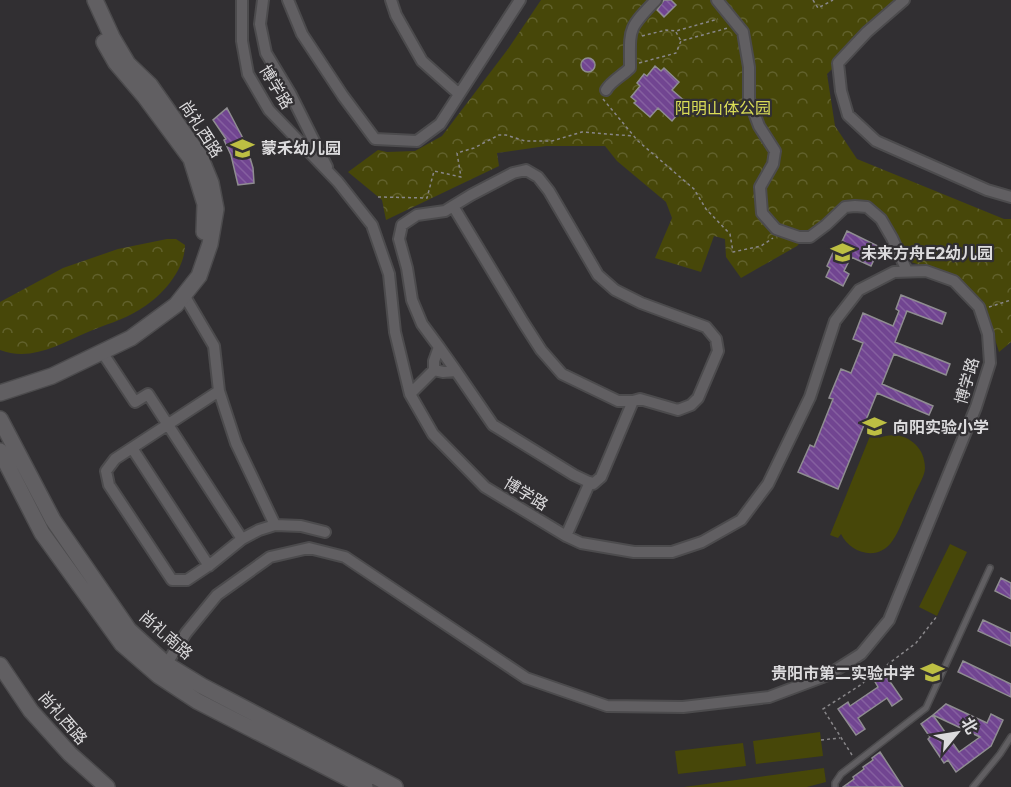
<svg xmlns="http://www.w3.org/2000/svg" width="1011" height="787" font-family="Montserrat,'Noto Sans SC',sans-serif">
<defs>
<pattern id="park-crowns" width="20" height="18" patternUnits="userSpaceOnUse" patternTransform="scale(1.5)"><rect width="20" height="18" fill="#474709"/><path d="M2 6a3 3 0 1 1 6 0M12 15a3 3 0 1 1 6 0" fill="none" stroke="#61612c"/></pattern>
<pattern id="building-back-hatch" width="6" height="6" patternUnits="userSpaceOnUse" patternTransform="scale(1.5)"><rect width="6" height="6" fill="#714591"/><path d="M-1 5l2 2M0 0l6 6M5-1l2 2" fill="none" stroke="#855fa0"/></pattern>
</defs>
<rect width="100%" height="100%" fill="#312f32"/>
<path fill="url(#park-crowns)" d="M541 0H902L827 74 835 126 857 159 1004 219H1011V342L999 352 983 301 953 276 908 261 897 233 872 202 847 200 816 225 797 246 741 278 726 257 725 239 714 236 701 272 655 258 672 218 666 202 617 161 605 146H546L497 153 499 166 386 220 382 200 348 172 378 150 387 152 415 151 442 136 508 49Z
M167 239H176L185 245C185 271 160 298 139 310 123 320 104 325 88 332 60 344 31 362 0 350V302L63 268 118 249Z"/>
<path fill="#474709" d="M872 431 880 435 879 438C901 429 925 443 925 468 925 477 916 489 913 498 906 511 901 528 893 540 879 562 851 554 841 534L838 538 830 535Z
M950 544 967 552 937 616 919 607Z
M820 732 823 756 756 764 753 741Z
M743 743 746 766 678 774 675 751Z
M824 768 826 782 807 787H684Z"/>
<path fill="url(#building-back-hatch)" stroke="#8f8d91" stroke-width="1.5" d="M664 0H671L676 5 664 17 657 10Z
M581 65a7 7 0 1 1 14 0a7 7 0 1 1-14 0Z
M655 66 661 71 664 68 679 82 672 90 687 103 672 121 658 108 650 117 634 103 636 101 631 97 640 86 637 83 644 74 647 76Z
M227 108 246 144 253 168 254 183 238 185 231 155 224 140 226 139 213 120Z
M847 231 880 247 871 266 851 257 844 271 849 274 843 286 826 277 830 268 827 266 836 246 839 248Z
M901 295 946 313 942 324 907 311 895 342 950 364 946 375 894 354 882 384 933 406 929 415 877 393 838 489 798 472 810 445 814 447 833 399 829 398 841 369 851 373 863 343 853 339 863 313 893 326 899 311 896 309Z
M1001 578 1011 583V599L995 591Z
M983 620 1011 633V646L978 631Z
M963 661 1011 684V697L958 672Z
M884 673 902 699 892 706 887 698 858 718 865 729 856 735 838 709 848 702 850 706 878 687 874 680Z
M946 704 987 723 991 714 1003 720 991 746 956 772 948 760 944 763 928 739 930 737 921 724 933 715 959 752 980 737 933 715Z
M880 752 903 787H843L854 779 853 777 864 769 863 767 873 760 872 758Z"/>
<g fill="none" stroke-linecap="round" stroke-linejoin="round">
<defs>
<path id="lane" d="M835 787V783L841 774 926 708 990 568
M973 787 1000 754 1011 737"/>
<path id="street" d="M263 0 260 24 266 53 290 93 327 167
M288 0 302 34 343 96 375 139 417 141 440 124 520 0
M391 0 396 15 422 61 459 94
M717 0 743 32 749 67V99L759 126 775 151 773 164 760 187 762 213 776 229 799 237H810L826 225 845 207 855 206 867 207 881 219 892 238 907 271
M904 0 867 32 838 63 841 91 848 115 876 141 987 190 1011 197
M606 90C610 82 623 75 630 68 630 28 627 30 656 0
M184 295 214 346 219 391 236 443 275 525
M439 347 456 371
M102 352 135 402 148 394 242 539
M434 370V361L439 347 422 324 412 300 407 268 399 239 402 225 417 215 445 211 453 206 471 195 513 173 526 170 538 177 549 191 598 275 615 290 641 303 706 327 716 339 718 351 698 398 691 405 678 410 640 399 633 401H618L562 374 541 350 523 322 453 206
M219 391 115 459 106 471 109 485 172 580H187L211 564 242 539 259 530 275 525 301 526 325 532
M410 394 434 370 443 372 456 371 493 425 574 475 593 484 601 477 633 401
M132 448 209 566
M566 536 590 482
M164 668 186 633 217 595 270 557 309 548 345 557 526 678 607 706 683 707 769 697 828 675 861 654 889 620 976 407 990 363 988 334 979 307 954 281 926 271 894 272 859 290 835 321 810 397 768 484 741 520 702 542 672 552H634L581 543 566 536 485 487 433 434 410 394 395 332 389 274 372 225 338 182 269 110 248 74 242 41V0"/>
<path id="secondary" d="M104 42 116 63 145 97 191 159 205 204 204 232
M0 393 52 376 131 338 176 305 199 276 210 244 216 209 211 183 200 156 150 85 128 64 112 37 95 0
M0 419 53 520 129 630 166 664 202 686 395 787
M0 451 42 533 122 644 159 676 197 701 365 787
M0 665 31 711 70 754 107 787"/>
</defs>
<use href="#lane" stroke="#4c4b4d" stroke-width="8"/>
<use href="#street" stroke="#4c4b4d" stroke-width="14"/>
<use href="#secondary" stroke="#4c4b4d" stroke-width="18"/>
<path stroke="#89878a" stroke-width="1.5" stroke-dasharray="3 3" stroke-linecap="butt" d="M813 0 818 8 833 0
M676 32 681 41
M642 36 666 30 676 31 718 19
M639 63 676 53 681 41 728 28
M603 99 638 141 694 189 706 209 730 234 733 252 761 246 773 238
M378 197 427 198 434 171 461 177 457 153 474 148 499 135H506L525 141H552L582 132 633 136
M989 307 1011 300
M821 740 840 738
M852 755 823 709 859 686 916 643 937 616"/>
<use href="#lane" stroke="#615f62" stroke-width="5"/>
<use href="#street" stroke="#615f62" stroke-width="10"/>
<use href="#secondary" stroke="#615f62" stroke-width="15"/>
</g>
<defs>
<symbol id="school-bare" viewBox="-9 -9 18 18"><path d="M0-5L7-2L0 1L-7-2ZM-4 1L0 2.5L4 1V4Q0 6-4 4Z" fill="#bdbf43" stroke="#312f32" stroke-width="2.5" paint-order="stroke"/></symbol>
</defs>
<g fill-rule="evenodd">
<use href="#school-bare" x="226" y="132" width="33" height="33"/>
<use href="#school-bare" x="826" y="236" width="33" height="33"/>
<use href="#school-bare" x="858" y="410" width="33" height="33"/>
<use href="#school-bare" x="916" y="656" width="33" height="33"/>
</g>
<g text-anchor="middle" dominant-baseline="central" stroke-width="4.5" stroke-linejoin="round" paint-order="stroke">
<g font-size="16" fill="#dcdbdd" stroke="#312f32">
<text transform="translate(276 87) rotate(59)">博学路</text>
<text transform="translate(201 129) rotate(57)">尚礼西路</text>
<text transform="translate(967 381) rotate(-74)">博学路</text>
<text transform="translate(526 494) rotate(31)">博学路</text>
<text transform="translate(166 635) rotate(41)">尚礼南路</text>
<text transform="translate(63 718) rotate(49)">尚礼西路</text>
</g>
<g font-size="16" fill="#dadd56" stroke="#312f32">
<text x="723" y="108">阳明山体公园</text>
</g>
<g font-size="16" font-weight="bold" fill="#dcdbdd" stroke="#312f32" text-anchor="start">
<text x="261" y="148">蒙禾幼儿园</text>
<text x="861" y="253">未来方舟E2幼儿园</text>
<text x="893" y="427">向阳实验小学</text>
<text x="915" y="673" text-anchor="end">贵阳市第二实验中学</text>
</g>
</g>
<g transform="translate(957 733) rotate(60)" stroke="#312f32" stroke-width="4.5" paint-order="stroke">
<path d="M0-4.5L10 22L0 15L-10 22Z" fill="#dcdbdd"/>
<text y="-9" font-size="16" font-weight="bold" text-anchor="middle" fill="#dcdbdd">北</text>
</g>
</svg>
